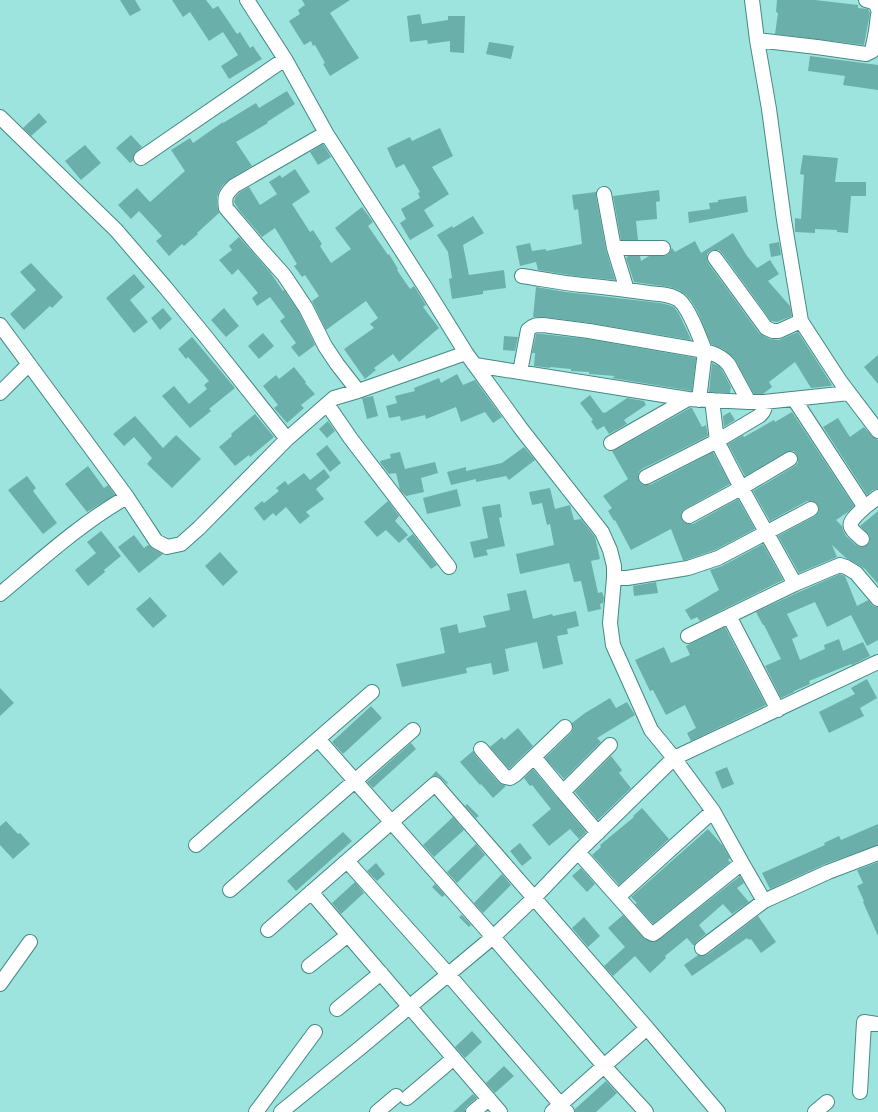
<svg xmlns="http://www.w3.org/2000/svg" width="878" height="1112" font-family="'Nunito Sans',sans-serif">
<rect width="100%" height="100%" fill="#9ee4de"/>
<path fill="#6bafaa" d="M120 0H135L141 10 130 16Z
M172 0H206L213 9 218 6 237 34 240 32 250 48 253 46 262 59 229 79 221 66 238 55 223 32 209 41 190 12 183 17Z
M302 0H350L330 13 359 58 330 76 323 64 325 63 315 45 313 46 311 41 304 45 289 21 300 14 298 10 305 5Z
M777 0H815L858 5V8L868 9 870 13 864 45 775 34 778 13 776 12Z
M420 14 422 24 448 20V16H465L464 53 450 52V41L428 44 427 40 410 42 407 16Z
M489 42 514 46 511 59 486 54Z
M810 56 878 65V90L843 85 845 76 808 71Z
M287 91 295 104 267 122 268 123 236 142 252 166 230 179 223 185 219 191 217 197V205L219 213 197 233 198 234 184 246 182 244 169 256 156 241 162 236 139 211 131 219 118 205 137 188 150 202 185 171 171 150 190 138 193 143 223 122V123L256 103 259 108Z
M39 113 47 122 31 136 23 128Z
M440 128 453 156 432 167 449 194 424 210 434 226 410 240 400 223 406 219 401 209 420 198 418 193 420 192 404 164 396 168 387 148 410 137 412 141Z
M131 135 142 147 134 154 133 161 130 163 116 148Z
M323 144 331 157 318 165 310 152Z
M85 145 101 163 81 180 65 161Z
M803 155 838 158 835 182H866V196H851L848 233 837 232V230L815 229V233L795 232V218L801 219 804 175 800 174Z
M295 169 310 192 292 204 310 232 313 230 322 244 320 246 331 263 351 249 335 228 362 207 373 222 368 226 388 255 389 254 398 269 397 270 410 289 414 286 426 305 423 307 439 328 399 362 393 354 374 368 376 370 365 379 344 349 374 328 370 324 378 318 366 301 326 330 312 301 319 296 305 275 302 277 294 266 297 264 275 228 262 237 239 210 234 202 235 198 239 193 249 187 260 205 277 194 269 182 280 175 282 178Z
M659 190 660 201 656 202 657 219 636 221 638 240H621L613 196Z
M596 192V196L606 250 615 280 576 276 538 270 536 262 520 266 516 246 530 243 532 251 546 249V251L582 244 578 209 574 210 572 195Z
M746 196 748 212 689 223 688 212 710 209 709 203 718 202V200Z
M473 216 484 233 463 245 469 275 504 270 506 288 483 291V294L452 299 449 279 452 278 448 252 437 235 452 226 453 228Z
M733 233 747 256 757 268 770 260 779 274 768 281 790 306 792 316 777 322 771 321 722 253 719 250H714L710 251 707 254V259L708 263 759 333 770 339 779 340 798 332 832 385 830 386 811 388 795 362 769 382 772 387 763 394H754L736 361 733 357 723 349 711 344 698 312 690 299 685 294 679 290 670 287 634 282 626 258 628 256H640L641 261 649 256H663L668 255 672 248 675 252 695 241 701 253Z
M239 237 270 272 283 291 284 290 299 312 315 345 299 357 291 347 296 343 280 321 285 317 270 297 257 306 252 298 258 293 238 269 232 275 219 260 232 250 229 246Z
M779 242 781 255 771 257 769 244Z
M31 263 63 297 52 308 50 306 24 330 10 314 36 290 20 272Z
M134 274 145 287 130 300 148 322 134 333 106 298Z
M536 287 566 292 660 303 669 305 674 307 679 314 689 335 691 340 590 323 544 317H533Z
M163 308 172 319 160 330 151 318Z
M224 308 239 326 226 337 211 320Z
M263 333 274 346 259 359 248 346Z
M536 334H542L588 339 696 358 692 391 612 378 615 376 589 374V372L571 371V369L550 367V368L534 366 535 353H532Z
M504 336 518 337 515 351 503 350Z
M192 337 235 388 209 409 211 411 190 428 162 396 174 386 189 404 207 389 204 385 209 381 188 357 186 359 178 349Z
M878 355V384L864 367Z
M712 363 719 366 722 370 731 387 730 393 709 392Z
M294 367 306 382 305 383 315 394 301 405 304 408 287 423 274 408 278 405 263 386 276 375 279 379Z
M457 374 463 385 475 380 502 417 493 423 485 412 461 422 456 407 426 419 425 415 401 421 400 416 389 418 386 406 397 403 395 396 415 391 414 388 439 378 441 383Z
M590 395 603 413 604 412 605 413 627 398 644 401 646 405 624 420 627 424 609 434 604 426 597 430 591 421 593 420 580 403Z
M373 396 378 416 367 419 362 398Z
M690 408H692L702 427 706 425 708 436 642 469 639 472 638 476 639 481 642 484 645 485H650L713 452 730 484 685 509 682 512 681 515 682 520 685 523 689 524H693L738 499 755 529 715 550 686 560H683L671 529 631 550 615 520 614 521 608 511 612 508 603 496 628 479 612 451 615 450Z
M730 412 735 420 724 427 723 416Z
M792 412 854 506 848 512 836 520 842 526 843 530 846 536 856 545 860 547H864L868 544 870 541V536L860 526 878 511V584L865 569 860 566 846 558 832 545 837 557 799 573 778 536 815 516 818 513 819 510 818 505 815 502 811 501H807L770 521 753 491 795 466 798 463V459L797 455 794 451H790L786 452 745 476 728 444 743 435 744 437 774 420 775 422Z
M255 414 274 437 250 457 249 455 235 466 219 447 232 436 231 434Z
M135 416 163 448 176 435 201 459 172 488 147 464 152 458 134 437 124 446 113 434Z
M838 418 850 437 864 427 872 436 878 440V489L873 490 867 495 823 427Z
M328 421 335 431 327 438 319 429Z
M327 445 341 463 330 472 316 454Z
M524 447 535 460 509 480 506 476 476 482V479L451 485 447 472 466 467V471L502 463Z
M400 452 405 469 435 462 438 473 421 478 424 492 406 496 400 490 396 473 389 474 381 464 380 461 391 458 390 454Z
M88 466 104 488 108 485 115 495 87 512 65 484Z
M324 469 330 477 316 489 324 499 306 512 310 516 300 524 286 507 276 516 273 513 264 521 254 508 262 501 264 503 279 491 276 488 285 481 288 485 304 473 310 480Z
M27 476 36 488 33 491 57 523 43 534 8 490Z
M550 488 555 509 570 505 574 520 581 519 595 537 600 559 591 561 598 593 602 592 604 598 603 603 600 604 601 609 588 612 581 581 574 582 569 563 520 574 516 554 554 545 550 524 547 525 542 503 532 505 529 492Z
M457 489 461 506 427 514 423 498Z
M388 501 399 516 395 521 408 535 399 543 386 530 377 537 364 522Z
M500 504 502 517 499 518 505 546 486 550 488 555 474 558 470 542 488 538 482 507Z
M101 531 121 556 104 570 105 572 88 586 75 570 96 553 87 542Z
M413 534 437 565 431 569 406 539Z
M134 535 144 548 148 545 152 548 163 554 139 573 118 547Z
M763 544 783 580 700 621 697 617 691 620 685 610 719 590 710 570 722 566Z
M220 552 238 572 223 586 205 566Z
M840 574 845 576 857 606 868 600 872 605 875 607H878V640L867 646 851 615 827 627 815 602 787 614 798 636 792 639 800 660 825 649 824 645 839 639 843 651 863 642 870 656 852 665 851 664 809 681 810 684 794 691V692L781 698 765 666 781 659 764 625H763L756 612 799 592Z
M656 582 658 593 634 596 633 586Z
M526 590 533 619 552 614 553 616 576 611 579 626 567 629 568 634 557 636 563 664 543 669 537 642 505 649 509 671 493 675 491 663 466 668 467 673 402 687 396 664 445 653 440 628 457 624 459 633 486 627 483 616 510 610 507 594Z
M150 597 167 616 153 628 136 609Z
M725 627 766 705 691 741 687 733 696 728 685 705 666 715 653 690 650 691 635 660 664 647 671 663 690 655 686 646Z
M867 679 877 698 860 708 864 716 829 733 819 712 855 694 851 688Z
M0 688 14 703 0 716Z
M610 698 616 708 627 702 635 715 597 738 601 742 564 779 545 758 571 733 573 729 572 723 585 713Z
M371 706 382 718 343 754 332 742Z
M518 728 533 746 509 769 490 747 502 737 504 740Z
M411 743 416 749 373 788 367 782Z
M473 751 475 755 499 783 506 786 493 798 481 784 480 785 460 762Z
M611 756 622 770 619 773 631 788 598 820 575 792Z
M727 767 734 784 722 789 715 772Z
M533 769 586 832 579 839 570 829 549 846 532 825 551 809 532 785 530 786 524 778Z
M436 771 448 783 447 784 438 776H434L431 777Z
M467 804 479 816 476 818 465 806Z
M642 808 669 839 619 885 592 855 601 847 600 845 634 817 633 816Z
M453 817 464 830 434 857 423 845Z
M6 821 18 834 20 833 30 844 13 859 0 845V826Z
M878 824V845L825 864 770 889 762 873 825 845 824 843 839 836 841 840Z
M708 829 723 846 730 858 728 860 730 862 653 924 635 904 637 903 631 897Z
M343 832 352 841 296 891 287 881Z
M520 843 532 858 522 866 510 851Z
M476 844 485 855 457 883 447 872Z
M878 862V936L863 902 864 901 857 886 863 883 857 870Z
M376 863 385 874 377 881 367 871Z
M581 868 595 884 587 892 572 876Z
M502 874 511 885 483 913 474 903Z
M740 876 744 883 737 888 749 902 732 914 723 904 699 925 706 934 697 941 694 946 687 938 665 956 666 958 650 973 635 956 613 976 604 966 625 947 608 928 623 915 645 939 653 942 657 941Z
M355 882 364 893 341 914 332 903Z
M435 884 445 895 442 897 432 887Z
M462 915 471 925 469 927 459 917Z
M758 916 776 942 761 953 751 939 749 940 747 938 692 976 684 965 698 955 703 956 707 955Z
M584 917 600 936 588 947 572 928Z
M472 1031 482 1042 465 1058 455 1047Z
M504 1066 514 1076 495 1093 486 1083Z
M606 1081 617 1093 596 1112H575V1109Z
M473 1094 477 1098 467 1106 465 1109V1112H453Z"/>
<g fill="none" stroke-linecap="round" stroke-linejoin="round">
<defs>
<path id="minor" d="M247 0 285 59 326 133 425 287 466 353 522 430 602 532 610 550 614 566V578L610 623 613 645 651 730 674 758 713 811 742 863 764 901
M752 0 757 40 817 47 866 54 872 51 876 31 878 15
M866 0C872 1 877 3 878 10
M757 40 769 109 784 220 801 321 840 381 878 431
M0 117 116 230 165 287 206 337 287 439
M326 133 234 186C226 194 224 196 226 208L259 247 284 275 306 308 325 346 337 364 358 391
M141 158 285 59
M604 194 614 248 627 290
M614 248H663
M715 258 766 328 773 331H779L801 321
M522 276C542 279 562 283 582 285 605 287 627 290 649 293 659 294 671 294 679 300 689 308 700 338 705 351 715 354 723 357 729 365L749 402
M0 325 127 497
M475 365 688 399 749 402H764L849 393
M520 372 528 330C533 325 536 325 543 325L589 331 705 351 699 400
M0 393 29 364
M794 399 862 503 865 507 878 497
M712 400 717 441 736 478 795 584
M327 404 351 439 449 567
M611 443 688 399
M646 477 717 441 759 416C765 411 765 408 764 402
M689 516 741 488 790 459
M862 539C859 536 852 531 851 527 848 521 861 511 865 507
M614 578H627L688 568 718 558 811 509
M0 594C41 560 81 523 127 497L156 541 167 547 181 544 199 528 287 439 334 398 358 391 466 353
M729 616 778 710
M688 636 795 584 840 565 846 567 856 573 878 599
M318 739 493 937 604 1066 646 1112
M481 749 505 777 510 778 515 775 565 727
M534 757 563 792 610 745
M563 792 598 833
M196 845 372 692
M578 852 649 932 653 934 656 932 742 863
M347 861 448 974 567 1112
M230 890 413 730
M311 892 500 1112
M618 897 713 811
M268 930 435 784 647 1028 718 1112
M702 948 764 901 828 872 878 853
M309 966 348 935
M0 984 30 942
M337 1009 381 973
M860 1092 864 1022 878 1024
M407 1098 454 1058
M256 1112 315 1032
M281 1112 360 1048 493 937 534 898 578 852 674 758 878 662
M377 1112 396 1096
M473 1112 489 1099
M552 1112 647 1028
M815 1112 827 1102"/>
</defs>
<use href="#minor" stroke="#448984" stroke-width="16"/>
<use href="#minor" stroke="#fff" stroke-width="14"/>
</g>
</svg>
